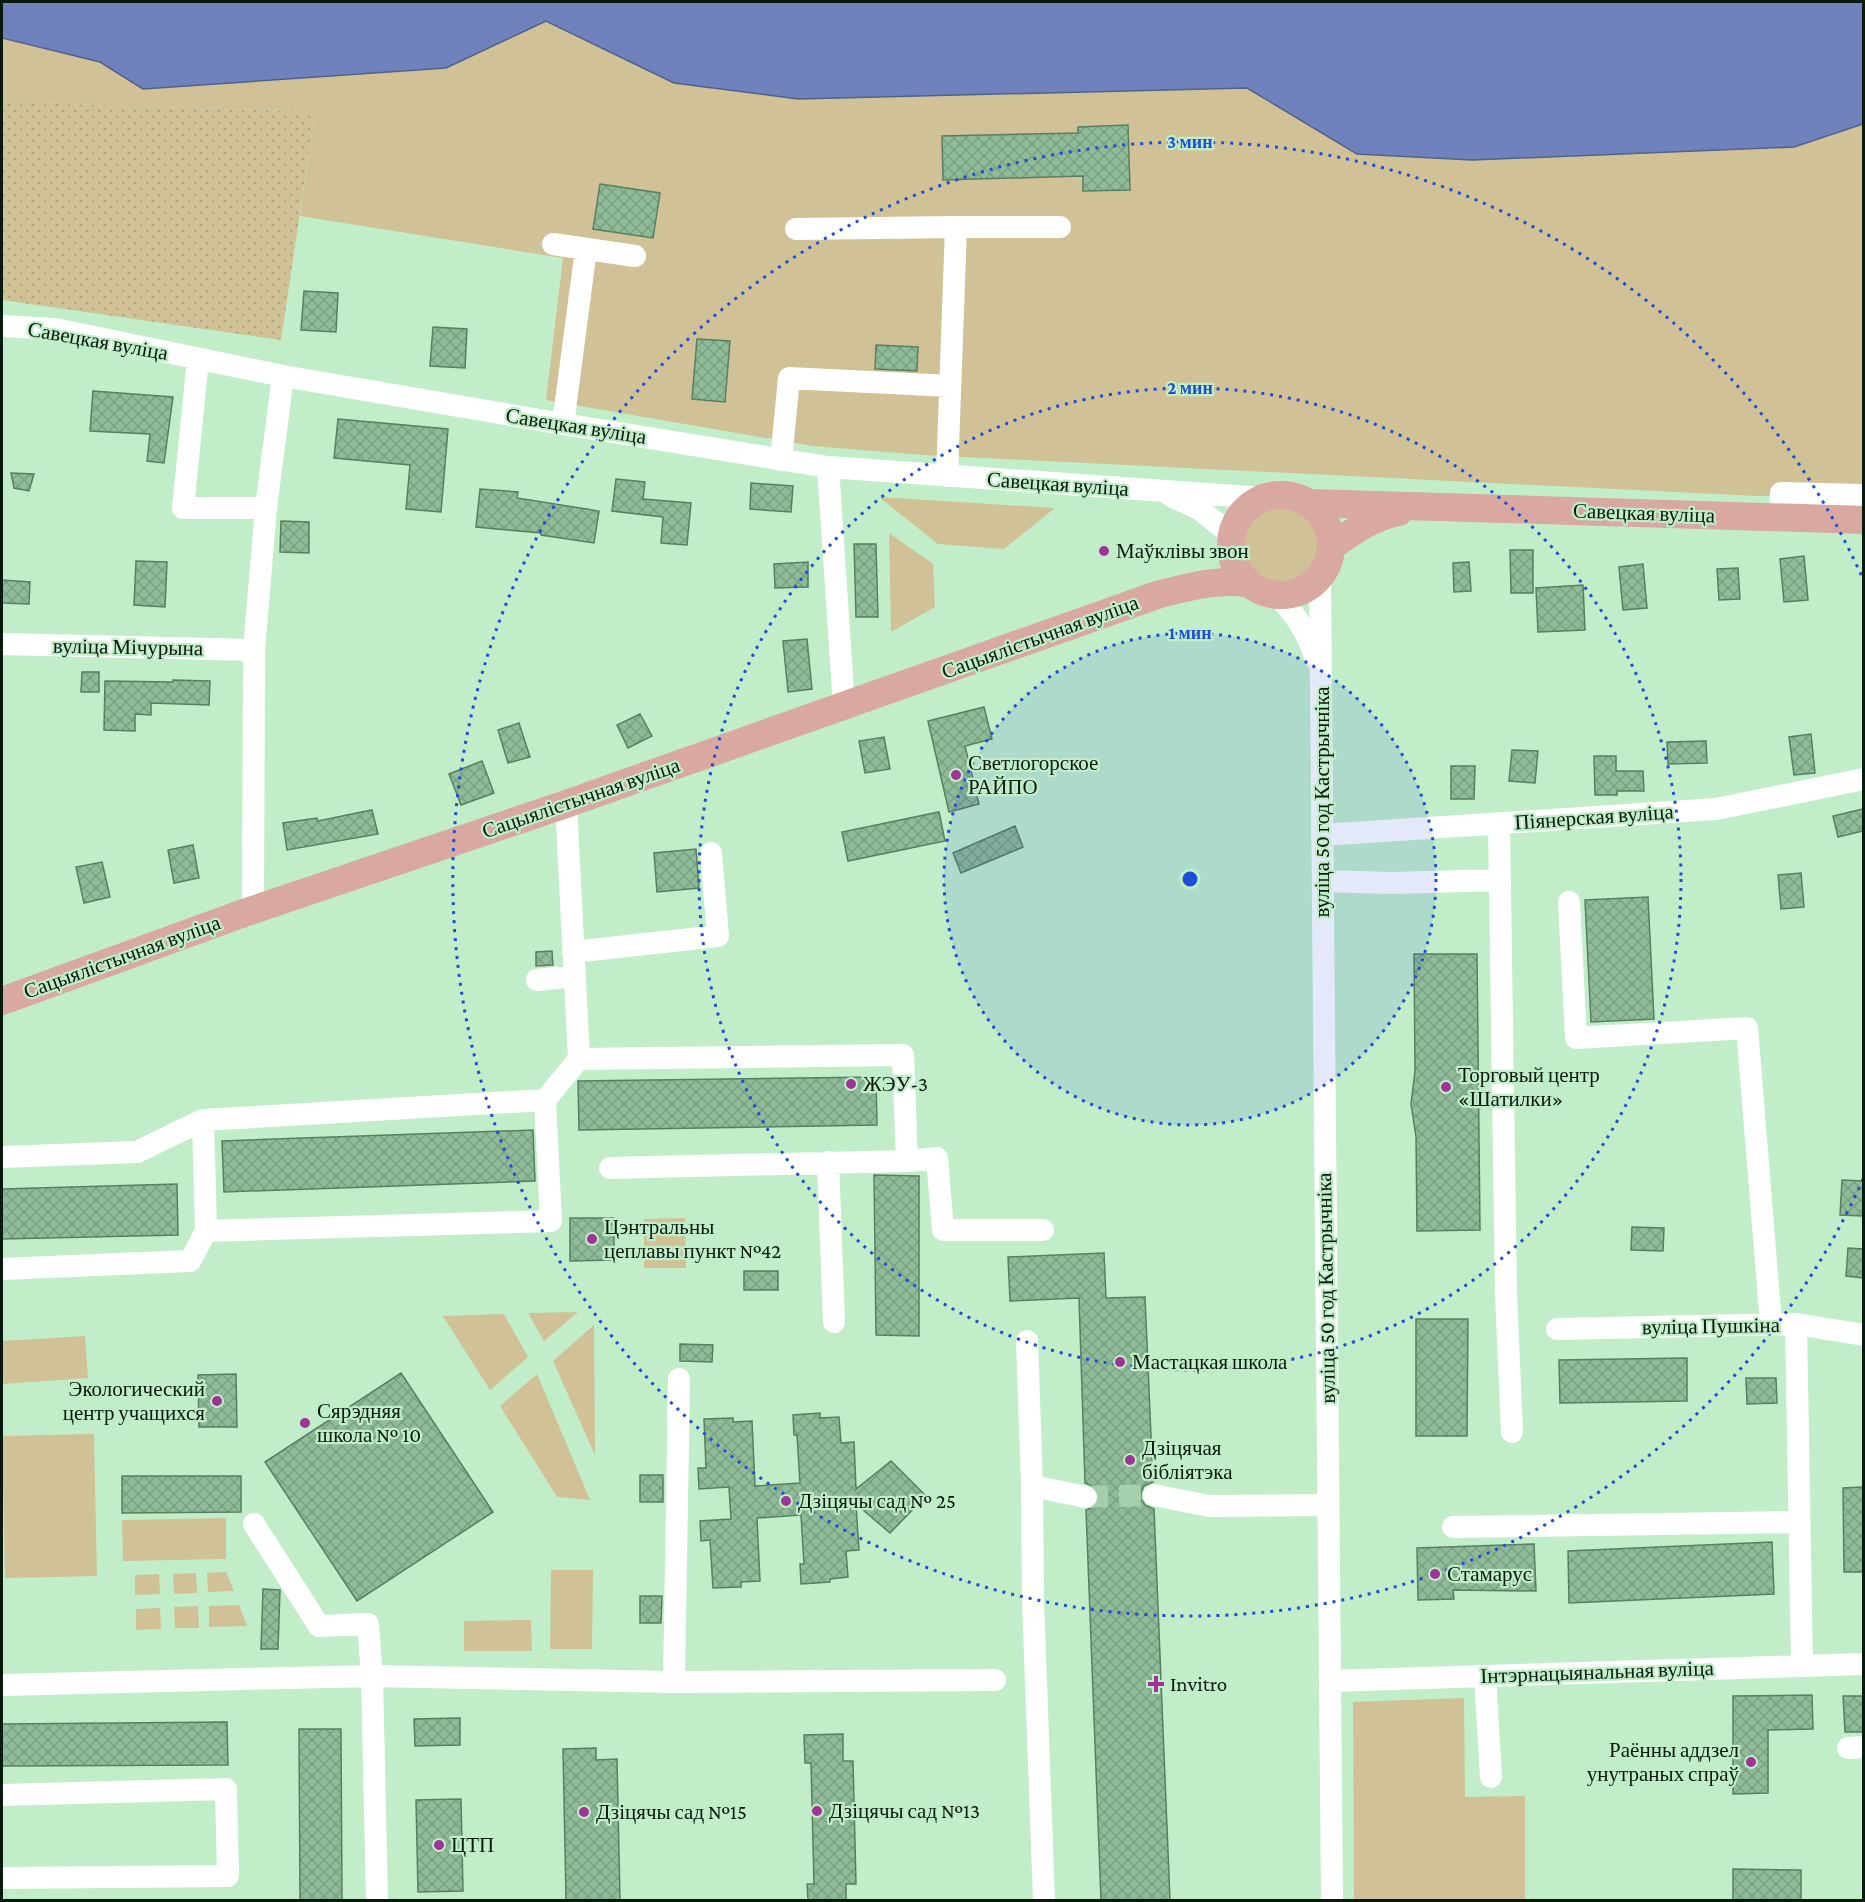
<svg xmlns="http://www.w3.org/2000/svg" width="1865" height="1902" font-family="'Crimson Pro',serif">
<defs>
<pattern id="garden-dots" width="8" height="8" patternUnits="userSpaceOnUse" patternTransform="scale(1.5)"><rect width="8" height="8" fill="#d0c197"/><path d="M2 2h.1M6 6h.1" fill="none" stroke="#b1a581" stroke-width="1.8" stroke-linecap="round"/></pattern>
<pattern id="building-cross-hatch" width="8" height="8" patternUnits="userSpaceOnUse" patternTransform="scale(1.5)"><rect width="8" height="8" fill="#8fbb98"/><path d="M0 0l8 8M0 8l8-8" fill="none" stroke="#7aa082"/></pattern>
</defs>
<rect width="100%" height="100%" fill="#c1eec9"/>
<path fill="#d0c197" d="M546 21 674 83 798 99 1247 88 1357 154 1472 160 1794 147 1863 124V495L1757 496 924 455 812 446 546 400 563 258 300 216 315 112 2 102V38L101 62 143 89 446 68Z
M879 497 1055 508 1004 549 938 544Z
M1241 545a40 40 0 1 1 80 0a40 40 0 1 1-80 0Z
M889 533 933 564 935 607 891 632Z
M685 1218 686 1268H644V1219Z
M578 1312 544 1341 528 1313Z
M504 1314 528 1357 490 1390 443 1316Z
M594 1325 595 1455 553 1361Z
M85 1336 88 1378 2 1384V1341Z
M537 1374 590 1500 557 1497 500 1406Z
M94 1434 97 1576 5 1578 2 1436Z
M226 1518V1559L123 1561 122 1520Z
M551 1570H593L592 1649H550Z
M226 1572 234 1591 208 1592 207 1573Z
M196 1573 197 1593 174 1594 173 1574Z
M159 1574 160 1594 135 1595V1575Z
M239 1605 247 1626 209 1627V1606Z
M198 1606 199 1628H175L174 1607Z
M160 1608 161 1629 136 1630V1609Z
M531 1620 532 1651H464V1621Z
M1464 1698 1465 1797 1525 1796V1900H1354L1353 1702Z"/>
<path fill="url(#garden-dots)" d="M2 102 315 112 281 340 2 300Z"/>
<path fill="#7082bd" stroke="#516288" stroke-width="1.5" d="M2 2H1863V124L1794 147 1472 160 1357 154 1247 88 798 99 674 83 546 21 446 68 143 89 100 62 2 38Z"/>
<path fill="url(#building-cross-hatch)" stroke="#56805f" stroke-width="1.5" d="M1128 125 1130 190 1083 191V176L943 180 942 136 1078 133V127Z
M600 184 660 193 653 238 593 229Z
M304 291 338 293 336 332 301 330Z
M433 327 467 329 465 368 430 366Z
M697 339 730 341 725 402 692 399Z
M876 345 918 347 917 371 875 369Z
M93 391 173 397 164 463 147 461 150 434 90 431Z
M338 419 448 429 441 512 406 509 410 465 334 458Z
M11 473 34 474 29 491 14 488Z
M616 479 645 482 643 499 691 503 687 545 661 543 663 517 612 511Z
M751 483 793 486 791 512 750 509Z
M480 489 518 492 517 498 599 511 594 543 541 535V533L476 527Z
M281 521 309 522V553L280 552Z
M854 544H876L878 617H856Z
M1510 550H1533V593H1511Z
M1804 556 1808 600 1784 602 1780 559Z
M136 561 167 562 165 607 134 605Z
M808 562V587L775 588 774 564Z
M1469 562 1471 591 1454 592 1453 563Z
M1643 564 1647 608 1623 610 1619 567Z
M1738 568 1740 599 1719 600 1717 569Z
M2 580 30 582 29 604 2 603Z
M1583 585 1585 630 1538 632 1536 588Z
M807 639 812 689 788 692 783 641Z
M82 672H99V692H81Z
M173 680 210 681 209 705 151 703V715L135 714V731L104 730 105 681 173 682Z
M984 707 992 739 965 746 979 804 949 812 928 721Z
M640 714 652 736 628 748 617 725Z
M519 723 530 757 508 763 498 730Z
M1811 734 1815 773 1794 775 1789 737Z
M884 737 890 769 865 773 859 741Z
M1706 741 1707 763 1668 764 1667 742Z
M1512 750 1538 751 1535 783 1509 781Z
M1594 756H1616V771H1643L1644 791H1617V795H1595Z
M482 761 494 793 461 805 449 774Z
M1451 766H1475L1474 799H1451Z
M1863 809V831L1838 837 1833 816Z
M372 810 378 834 287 850 283 823 317 818 318 821Z
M939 812 945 841 848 861 842 832Z
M1015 826 1023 847 961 873 953 853Z
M193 845 199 878 174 883 168 850Z
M696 849 699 888 657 892 654 853Z
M102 862 110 897 84 903 76 867Z
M1801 873 1804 907 1781 909 1778 875Z
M1648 897 1654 1019 1591 1022 1585 900Z
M552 951 553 965 536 966V952Z
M1414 954H1477L1480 1230 1417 1231 1416 1137 1411 1104 1415 1071Z
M876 1077 877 1125 579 1130 578 1081Z
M533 1130 535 1181 224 1192 222 1141Z
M874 1175 919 1176V1336L876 1335Z
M1842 1180 1863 1181V1216L1840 1215Z
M177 1184 178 1235 2 1239V1189Z
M570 1218H614V1260L570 1261Z
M1632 1227 1664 1228 1663 1251 1631 1250Z
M1848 1248 1863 1249V1278L1846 1276Z
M1104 1253 1106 1298 1145 1297 1153 1482 1144 1486 1141 1493V1499L1145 1505 1154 1509 1170 1900H1101L1086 1510 1096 1506 1099 1499V1493L1095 1487 1085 1483 1079 1298 1010 1301 1008 1257Z
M744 1271H778V1290H744Z
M1416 1319H1468L1467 1436H1416Z
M680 1344 713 1345 712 1362 680 1361Z
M1687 1358V1401L1560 1403 1559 1360Z
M401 1373 493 1512 357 1601 265 1462Z
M236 1374 237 1427H199L198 1375Z
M1746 1378H1776L1777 1403 1747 1404Z
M820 1413V1418L839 1417 841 1443 854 1442 856 1489 891 1461 926 1496 890 1533 856 1504 859 1550 846 1551 848 1577 830 1579V1582L801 1584 800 1564H804L801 1515 757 1518 760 1581 741 1582V1587L713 1588 710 1540 701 1541 700 1521 731 1519 729 1487 699 1489 698 1468H706L704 1419 733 1418V1422L752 1421 755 1486 800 1483 797 1435H794L793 1415Z
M640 1475H663V1502H640Z
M122 1476H241V1512L122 1513Z
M1863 1487V1572H1844L1843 1488Z
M1772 1542 1774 1594 1569 1603 1568 1551Z
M1534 1544 1536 1591 1453 1590 1454 1599 1418 1600 1417 1548Z
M263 1589 280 1590 278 1649H261Z
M640 1596H662L661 1623H640Z
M1812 1695 1813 1729 1768 1730V1793L1733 1794V1696Z
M1843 1696H1863V1732H1845Z
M460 1718V1745L415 1746 414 1719Z
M227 1722 228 1765 2 1766V1724Z
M299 1729H341L342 1900H300Z
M843 1734V1761H853L856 1884H846V1900H808L807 1884H814L811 1763H805L804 1735Z
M596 1748V1760L617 1759 620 1900H566L563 1749Z
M461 1799 463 1891 418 1892 416 1800Z
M1733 1869 1801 1870V1900H1733Z"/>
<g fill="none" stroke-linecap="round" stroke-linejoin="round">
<path stroke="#a5cead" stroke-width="22" stroke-dasharray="22 11" stroke-linecap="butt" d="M1086 1497 1154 1495"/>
<path stroke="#fff" stroke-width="22" d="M796 229 956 227H1060
M553 244 635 256
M2 326 55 329 283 376 563 424 828 467 1263 498
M198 359 183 508H266
M563 424 586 249
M781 460 789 378 950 386
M828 467 844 706
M947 476 956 227
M1171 496 1199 509 1232 535
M1780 517 1781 493 1864 495
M1320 577 1332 1900
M1278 596C1297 617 1307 632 1316 659
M2 644 254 650
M1499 823 1506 1294 1512 1432
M1322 835 1716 809 1864 779
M1323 881 1392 883 1500 880
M1569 902 1576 1038 1747 1028 1771 1324
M253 909 254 650 266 508 283 376
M573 952 718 936 711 853
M537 980 574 976
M579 1059 903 1055 907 1161 610 1168
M2 1157 137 1152 203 1120
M907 1161 937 1158 943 1230H1043
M828 1162 834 1322
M206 1231 551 1221 545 1100
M2 1269 190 1261 206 1231 203 1120 545 1100 579 1059 566 804
M1796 1324 1802 1666
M1557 1329 1796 1324 1864 1335
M1027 1341 1032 1486 1033 1601 1044 1900
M1032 1486 1086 1497
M1154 1495 1209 1506 1328 1505
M1453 1527 1799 1522
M1485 1676 1491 1777
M1330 1681 1864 1664
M674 1682 679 1379
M2 1685 372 1676 368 1624 319 1626 254 1524
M1848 1748 1864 1747
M2 1795 226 1789 228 1876 2 1878
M377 1900 372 1676 674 1682 995 1680"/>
<path stroke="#d9a8a0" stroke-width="28" d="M1231 545a50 50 0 1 1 100 0a50 50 0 1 1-100 0Z
M1310 503 1864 520
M1331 547C1353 531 1373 517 1399 512
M2 1001 244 913 566 804 1160 594C1189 587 1217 579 1247 583"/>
</g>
<circle cx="1190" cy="879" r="246" fill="#1d4ed8" fill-opacity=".12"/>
<g fill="none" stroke="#1d4ed8" stroke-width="3" stroke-dasharray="3 6">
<circle cx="1190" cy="879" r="246"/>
<circle cx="1190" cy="879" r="491"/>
<path d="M1863 1179A737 737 0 1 1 1863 579"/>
</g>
<g fill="#9d3496" stroke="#c1eec9" stroke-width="2">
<circle cx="1104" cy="551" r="6"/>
<circle cx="956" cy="775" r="6"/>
<circle cx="851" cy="1084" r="6"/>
<circle cx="1446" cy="1087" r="6"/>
<circle cx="592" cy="1239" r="6"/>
<circle cx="1120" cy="1362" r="6"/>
<circle cx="217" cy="1401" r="6"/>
<circle cx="305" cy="1423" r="6"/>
<circle cx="1130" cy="1460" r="6"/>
<circle cx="786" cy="1501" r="6"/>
<circle cx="1435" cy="1574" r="6"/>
<path d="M1153 1675h6v6h6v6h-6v6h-6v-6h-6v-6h6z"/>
<circle cx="1751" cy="1762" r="6"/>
<circle cx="817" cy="1811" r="6"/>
<circle cx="584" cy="1812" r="6"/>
<circle cx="439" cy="1845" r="6"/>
</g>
<g text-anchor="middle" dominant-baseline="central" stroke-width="4.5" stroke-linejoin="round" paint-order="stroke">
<g font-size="21" fill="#08190d" stroke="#c1eec9">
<text transform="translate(98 341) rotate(10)">Савецкая вуліца</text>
<text transform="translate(576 426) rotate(9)">Савецкая вуліца</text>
<text transform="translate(1058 484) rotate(4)">Савецкая вуліца</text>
<text transform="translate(1644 513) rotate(2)">Савецкая вуліца</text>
<text transform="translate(1040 637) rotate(-20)">Сацыялістычная вуліца</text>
<text transform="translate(128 647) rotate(1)">вуліца Мічурына</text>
<text transform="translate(581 798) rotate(-19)">Сацыялістычная вуліца</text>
<text transform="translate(1322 802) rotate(-90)">вуліца 50 год Кастрычніка</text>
<text transform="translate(1594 817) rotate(-4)">Піянерская вуліца</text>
<text transform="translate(122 957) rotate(-20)">Сацыялістычная вуліца</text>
<text transform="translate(1326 1288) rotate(-91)">вуліца 50 год Кастрычніка</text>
<text transform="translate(1711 1326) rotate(-1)">вуліца Пушкіна</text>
<text transform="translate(1597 1672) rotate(-2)">Інтэрнацыянальная вуліца</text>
</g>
<g font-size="21" fill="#08190d" stroke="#c1eec9" text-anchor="start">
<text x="1116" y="551">Маўклівы звон</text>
<text x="968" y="763">Светлогорское<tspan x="968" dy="24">РАЙПО</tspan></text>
<text x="1458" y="1075">Торговый центр<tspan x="1458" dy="24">«Шатилки»</tspan></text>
<text x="863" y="1084">ЖЭУ-3</text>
<text x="604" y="1227">Цэнтральны<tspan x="604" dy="24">цеплавы пункт №42</tspan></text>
<text x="1132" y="1362">Мастацкая школа</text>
<text x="205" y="1389" text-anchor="end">Экологический<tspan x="205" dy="24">центр учащихся</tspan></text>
<text x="317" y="1411">Сярэдняя<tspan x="317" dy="24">школа № 10</tspan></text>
<text x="1142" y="1448">Дзіцячая<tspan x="1142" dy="24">бібліятэка</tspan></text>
<text x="798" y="1501">Дзіцячы сад № 25</text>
<text x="1447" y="1574">Стамарус</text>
<text x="1170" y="1684">Invitro</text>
<text x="1739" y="1750" text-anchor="end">Раённы аддзел<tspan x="1739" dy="24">унутраных спраў</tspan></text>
<text x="829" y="1811">Дзіцячы сад №13</text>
<text x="596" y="1812">Дзіцячы сад №15</text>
<text x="451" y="1845">ЦТП</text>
</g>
</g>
<circle cx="1190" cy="879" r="9" fill="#1d4ed8" stroke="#c1eec9" stroke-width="3"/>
<g font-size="18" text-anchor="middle" font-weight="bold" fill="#1d4ed8" stroke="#c1eec9" stroke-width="4.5" stroke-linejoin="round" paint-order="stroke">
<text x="1190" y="148">3 мин</text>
<text x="1190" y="394">2 мин</text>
<text x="1190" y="639">1 мин</text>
</g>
<rect width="1865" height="1902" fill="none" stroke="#08190d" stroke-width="6"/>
</svg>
